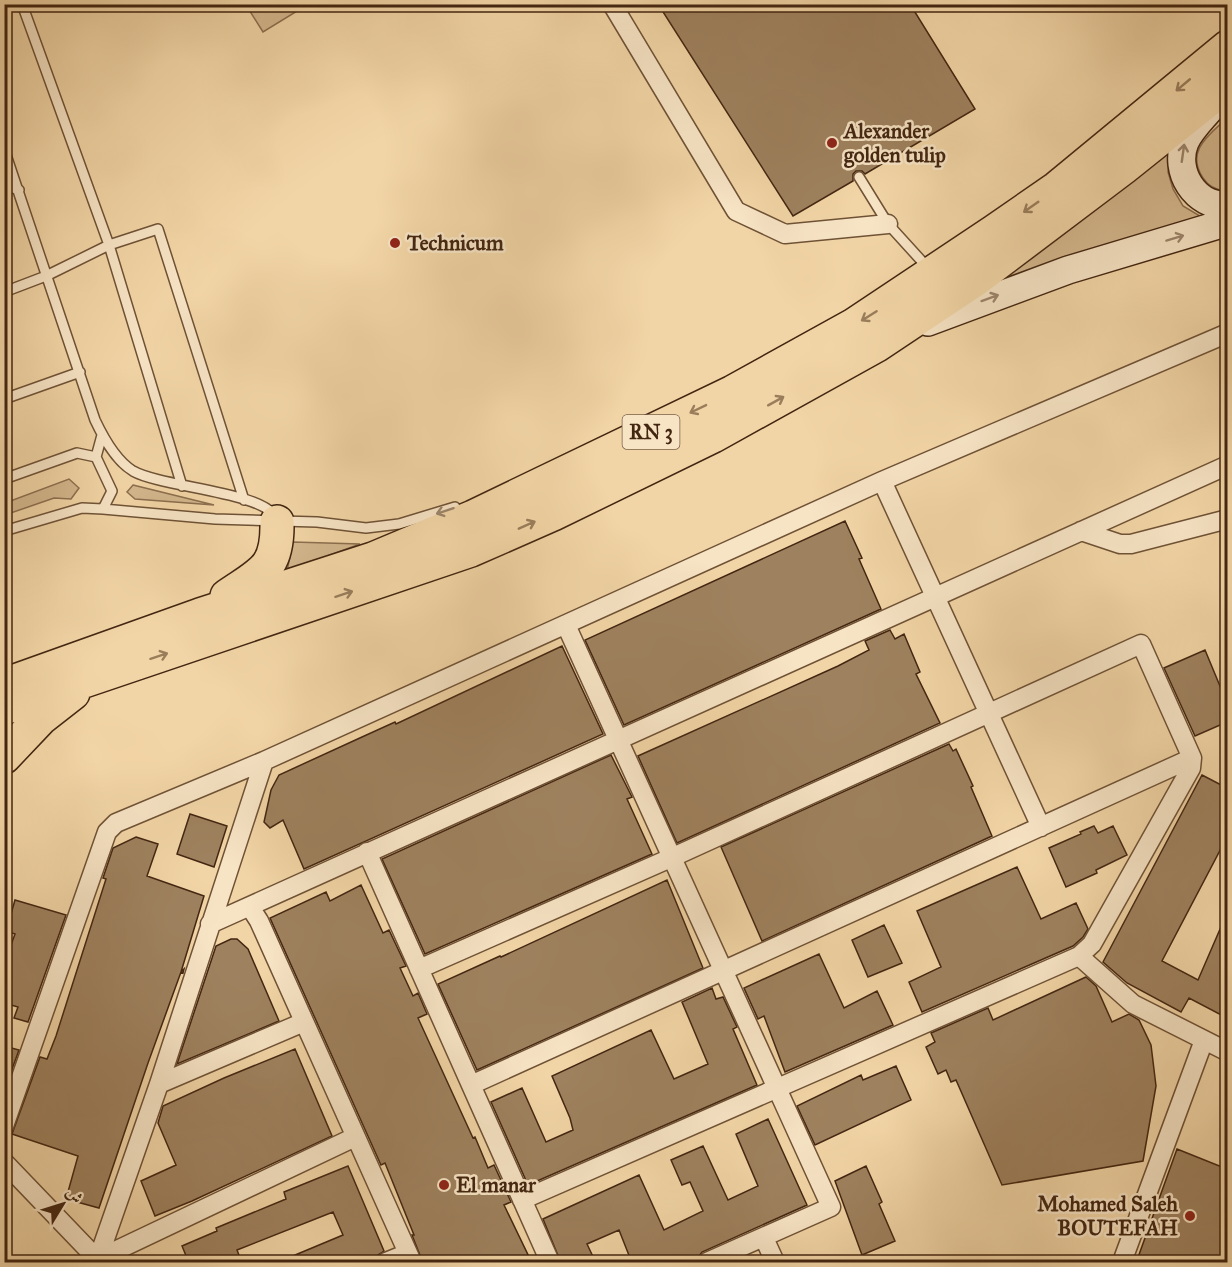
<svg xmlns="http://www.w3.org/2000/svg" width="1232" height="1267" font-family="'IM FELL Great Primer',Amiri,serif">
<rect width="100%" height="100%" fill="#f2d5a6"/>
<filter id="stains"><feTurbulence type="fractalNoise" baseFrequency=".00333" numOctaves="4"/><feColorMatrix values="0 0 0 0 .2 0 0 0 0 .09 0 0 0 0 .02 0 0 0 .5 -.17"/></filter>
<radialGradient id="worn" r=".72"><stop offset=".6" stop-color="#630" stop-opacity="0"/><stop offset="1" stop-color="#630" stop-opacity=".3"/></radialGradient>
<path fill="#d4b78d" stroke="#8c6e4f" stroke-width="1.5" d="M246 5H307L263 32Z
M1227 118V190C1216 191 1209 187 1203 178 1185 151 1209 135 1227 118Z
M1170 149 1168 172 1173 189 1183 206 1205 219 998 283Z
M69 479 79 488 71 499 54 498 5 515V503Z
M133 485 214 505 135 499 127 492Z
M293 542 360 544 287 571Z"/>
<path fill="#9e815e" stroke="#432611" stroke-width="1.5" d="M658 4H910L975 109 865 174 862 171H856L853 174V181L793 216Z
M845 521 862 558 859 559 881 609 624 725 585 640Z
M890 630 895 639 904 634 920 672 916 674 940 723 677 843 638 756 838 666 869 650 865 641Z
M562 646 603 734 304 869 283 820 270 828 264 822 271 790 279 775 362 737 395 722 396 724Z
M1205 650 1227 703V722L1195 736 1164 668Z
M949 744 953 751 956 749 973 786 971 787 992 836 762 941 721 847Z
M611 755 632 797 627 799 652 854 425 954 382 859Z
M1202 775 1227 788V837L1162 961 1198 980 1227 913V1018L1189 998 1181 1012 1127 983 1103 962Z
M190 814 227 826 214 867 177 854Z
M1094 826 1098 833 1113 826 1127 855 1096 870 1097 873 1066 887 1049 848 1081 834 1080 832Z
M136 837 158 844 147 876 204 896 181 972 184 969 183 973 181 972 148 1063 99 1208 66 1199 78 1156 12 1134 40 1057 47 1059 56 1036 106 879 103 878 113 848Z
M1017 867 1041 919 1076 903 1088 929 1083 937 1073 946 922 1012 909 982 941 967 917 911Z
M667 880 703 968 477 1070 438 984 500 956 501 957Z
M361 885 383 933 389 930 406 966 400 968 413 996 418 993 427 1014 418 1018 473 1138 475 1137 488 1168 494 1165 511 1202 504 1205 532 1263H423L412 1235H414L385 1163 381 1165 270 918 326 892 330 901Z
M15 900 66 915 28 1022 14 1018 18 1007 4 1003V964L15 934 6 931Z
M884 925 902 963 868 977 852 940Z
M231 939H237L248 949 279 1021 177 1064 216 946Z
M819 954 844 1008 877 991 893 1025 785 1072 764 1016 758 1019 744 988Z
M1086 977 1096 986 1112 1022 1129 1014 1139 1020 1151 1045 1156 1086 1143 1161 1002 1185 956 1080 951 1082 946 1070 938 1074 926 1047 935 1042 931 1033 988 1008 993 1020Z
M712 988 716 999 723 997 737 1027 733 1029 757 1085 528 1185 491 1102 522 1088 546 1142 573 1130 570 1118 552 1076 651 1030 674 1079 708 1064 682 1002Z
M4 1046 19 1050 4 1091Z
M295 1049 332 1136 192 1201 155 1216 141 1181 176 1165 158 1123 163 1106 224 1078Z
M896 1066 911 1100 815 1145 797 1106 861 1075 863 1080Z
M768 1119 807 1205 702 1252 696 1260 690 1263H632L619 1230 587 1244 596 1263H561L543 1219 639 1175 664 1230 703 1211 690 1182 682 1185 671 1160 703 1146 728 1200 758 1186 736 1134Z
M1177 1149 1227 1169V1263H1136Z
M348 1166 384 1251 378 1255 375 1261 371 1263H276L343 1235 333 1212 237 1250 242 1263H189L182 1246 217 1231 216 1228 286 1199 284 1192Z
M866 1166 882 1202 879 1204 895 1241 862 1255 835 1181Z"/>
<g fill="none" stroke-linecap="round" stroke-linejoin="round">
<defs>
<path id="lane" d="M22 4 109 245 182 486
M4 149 95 420C103 437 115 460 133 471 161 487 263 492 275 517
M859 177 888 224 928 268
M4 185 19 190
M4 292 46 276 109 245 158 229 244 500
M4 399 80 372
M102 435 96 457 112 491 103 509 215 519 317 522 366 528 399 524 455 507
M4 479 77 453 96 457
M4 531 82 508 103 509"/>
<path id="street" d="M612 4 736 211 785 234 888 224
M882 481 1041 827
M1081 531 1120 544H1131L1228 519
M566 625 831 1207 707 1262
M367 852 550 1262
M250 907 259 921 412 1262
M210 924 1228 465
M1079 956 1133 1004 1228 1052
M419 969 673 857 1141 644 1192 758 1191 768 1092 944 1079 956 522 1200
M159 1084 304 1022
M471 1085 1192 758
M4 1126 107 832 116 823 264 761 882 481 1228 333
M4 1162 100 1262
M764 1238 775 1262
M98 1259 159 1084 264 761
M92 1262 355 1137
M386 1262 408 1253
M1122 1262 1204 1040"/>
<path id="secondary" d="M1211 108C1202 119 1191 129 1185 142 1173 171 1195 207 1228 205
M928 322 1068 270 1228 222"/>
<path id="highway" d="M227 596C262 572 278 569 277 522
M4 685 200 615 373 559 473 517 733 392 854 325 995 231 1057 188 1228 47
M4 708 471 550 553 514 713 436 877 345 976 279 1123 168 1228 84
M4 757 41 718 73 693"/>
</defs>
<use href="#lane" stroke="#6f5236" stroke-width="12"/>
<use href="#street" stroke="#6f5236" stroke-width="21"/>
<use href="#secondary" stroke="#432611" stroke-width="30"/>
<use href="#highway" stroke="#432611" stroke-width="36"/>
<use href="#lane" stroke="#f7e4c5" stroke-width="9"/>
<use href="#street" stroke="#f7e4c5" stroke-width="18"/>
<use href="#secondary" stroke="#f7e4c5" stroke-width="27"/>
<use href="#highway" stroke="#f2d5a6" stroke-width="33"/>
</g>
<defs><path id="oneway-shaft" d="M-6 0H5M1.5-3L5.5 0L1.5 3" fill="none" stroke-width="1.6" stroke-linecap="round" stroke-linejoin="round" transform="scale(1.5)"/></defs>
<g stroke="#9a7e5c">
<use href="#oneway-shaft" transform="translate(1183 85) rotate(140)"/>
<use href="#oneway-shaft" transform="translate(1031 207) rotate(145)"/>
<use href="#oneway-shaft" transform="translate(869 316) rotate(148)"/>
<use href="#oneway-shaft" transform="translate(776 401) rotate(-29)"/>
<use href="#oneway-shaft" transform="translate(698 409) rotate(154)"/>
<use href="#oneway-shaft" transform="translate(527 525) rotate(-24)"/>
<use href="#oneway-shaft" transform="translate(344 594) rotate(-18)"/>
<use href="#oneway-shaft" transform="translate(159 656) rotate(-18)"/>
</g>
<g stroke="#9d856b">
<use href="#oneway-shaft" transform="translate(1183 153) rotate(-82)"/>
<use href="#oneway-shaft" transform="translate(1175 238) rotate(-17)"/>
<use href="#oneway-shaft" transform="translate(990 298) rotate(-20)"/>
<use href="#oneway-shaft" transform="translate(445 511) rotate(162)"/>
</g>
<g fill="#8f2418" stroke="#f7e4c5" stroke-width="2">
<circle cx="832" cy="143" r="6"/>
<circle cx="395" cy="243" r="6"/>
<circle cx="444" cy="1185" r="6"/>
<circle cx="1190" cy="1216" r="6"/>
</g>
<g text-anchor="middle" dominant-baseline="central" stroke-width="5" stroke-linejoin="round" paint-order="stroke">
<rect fill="#f7e4c5" stroke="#795f47" stroke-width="1.5" x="622.5" y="415" width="57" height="34" rx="4.5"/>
<g font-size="20" font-weight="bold" fill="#432611">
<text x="651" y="432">RN 3</text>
</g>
<g font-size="21" font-weight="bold" fill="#432611" stroke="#f7e4c5" text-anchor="start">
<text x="844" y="131">Alexander<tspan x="844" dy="24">golden tulip</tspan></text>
<text x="407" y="243">Technicum</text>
<text x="456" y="1185">El manar</text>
<text x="1178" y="1204" text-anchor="end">Mohamed Saleh<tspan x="1178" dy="24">BOUTEFAH</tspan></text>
</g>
</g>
<rect width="1232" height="1267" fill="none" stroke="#f2d5a6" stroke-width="24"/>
<rect x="6" y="6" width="1220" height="1255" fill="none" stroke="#432611" stroke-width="3"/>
<rect x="12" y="12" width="1208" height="1243" fill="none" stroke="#432611" stroke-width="1.5"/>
<g transform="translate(63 1204) rotate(52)" stroke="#f7e4c5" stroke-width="4.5" paint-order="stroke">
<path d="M0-4.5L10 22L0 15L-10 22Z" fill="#432611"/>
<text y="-9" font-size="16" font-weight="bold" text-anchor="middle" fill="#432611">ش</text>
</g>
<rect width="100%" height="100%" filter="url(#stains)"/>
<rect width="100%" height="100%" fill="url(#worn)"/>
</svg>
